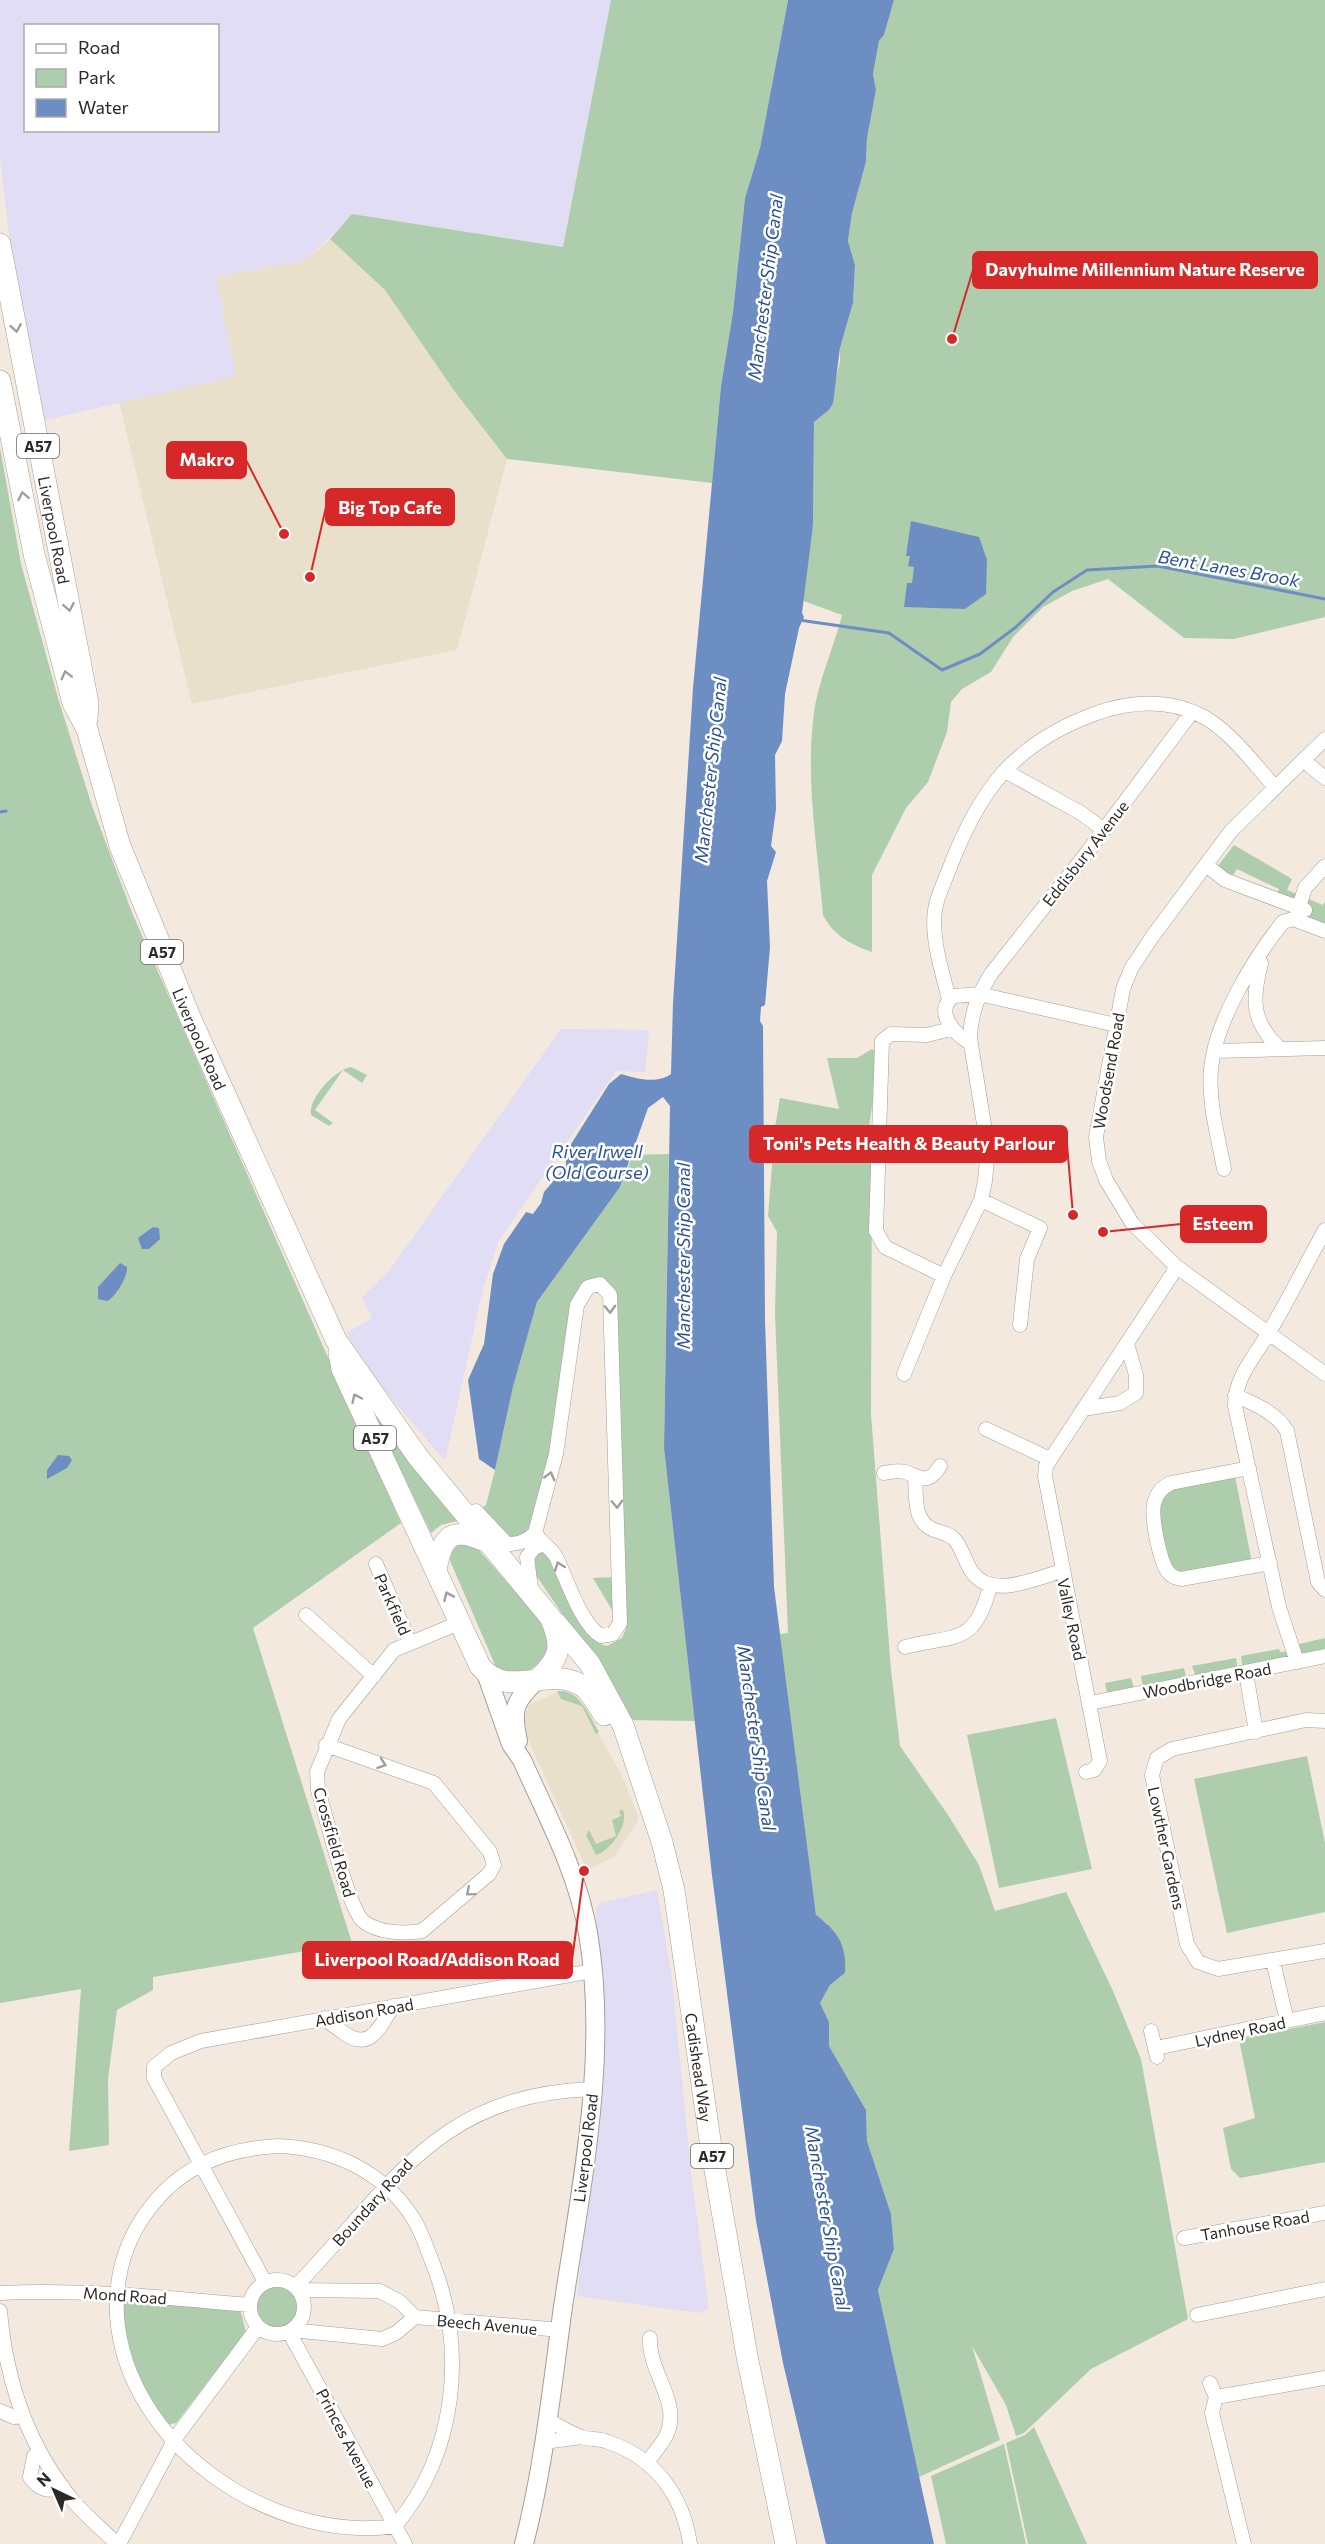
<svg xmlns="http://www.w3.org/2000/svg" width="1325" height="2544" font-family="Commissioner,sans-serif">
<rect width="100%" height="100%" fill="#f3e9de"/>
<path fill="#e8e0cb" d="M330 239 385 290 455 392 507 459 457 650 192 704 119 402 235 376 216 277 305 261Z
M564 1690 578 1697 588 1714 623 1778 639 1819 615 1856 587 1870 526 1735 523 1719 531 1703Z"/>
<path fill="#e0ddf4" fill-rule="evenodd" d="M0 0H611L563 247 353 214 305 261 216 277 236 376 45 420 14 275 0 159ZM26 26H218V130H26Z
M561 1029 649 1030 645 1072 616 1071 498 1242 482 1293 445 1461 383 1388 351 1343 347 1333 372 1318 362 1297 389 1271Z
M657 1890 672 1978 691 2172 709 2309 699 2313 577 2296 598 2084 599 1990 596 1909 600 1903Z"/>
<path fill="#aecdad" d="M611 0H788L760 148 745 198 733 312 721 386 712 483 507 459 455 392 385 290 330 239 352 214 563 247Z
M894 0H1325V617L1234 639 1184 638 1108 579 1072 591 1043 607 1013 637 991 672 962 689 951 702 947 732 928 782 906 808 872 875V952C850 944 834 936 823 915 818 852 806 785 813 722 816 685 833 651 842 615L801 600 813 525 814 422 829 410 840 361V348L853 303 855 265 848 241 852 213 866 162 867 138 876 90 873 74 879 41 884 35Z
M0 448 21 564 58 698 92 806 133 915 401 1523 253 1628 352 1943 153 1977V1990L117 2010 108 2079 109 2145 69 2151 81 1989 0 2003Z
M1234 845 1292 879 1287 890 1323 905 1325 902V924L1273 905 1279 889 1237 869 1229 882 1213 872Z
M872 1049 876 1052 874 1094 866 1145 872 1146 871 1415 891 1670 900 1746 948 1815 979 1865 995 1911 1066 1892 1113 1991 1141 2059 1188 2319 1091 2369 1024 2433 1016 2436 1006 2405 972 2346 1000 2440 919 2477 878 2290 894 2249 891 2214 867 2141 866 2110 829 2046V2022L820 2003 830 1985 845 1973 827 1923 816 1916 780 1634 788 1633 775 1314 777 1232 768 1216 775 1127 780 1098 839 1109 827 1058H857Z
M351 1067 367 1075 362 1083 343 1070 315 1110 333 1123 329 1126 311 1115C308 1098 335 1070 351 1067Z
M669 1154 664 1448 695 1721 626 1720 589 1653 533 1571 532 1558 542 1550C566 1573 571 1636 607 1646L622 1638 626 1629 614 1291 606 1282 589 1281 551 1454 532 1524 526 1535 507 1537 481 1509 486 1505 495 1470 513 1387 537 1302 620 1187 633 1155Z
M377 1414 461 1520 441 1525 431 1533 375 1417Z
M1235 1476 1252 1563 1187 1575 1168 1568 1158 1516 1163 1494 1170 1490Z
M461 1540 478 1549 545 1626 550 1649C537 1670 520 1681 496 1667L448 1556Z
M615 1577V1615L593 1578Z
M1325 1638V1653L1305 1657 1297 1651 1295 1645Z
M1279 1649 1280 1652 1289 1651 1286 1661 1243 1670 1241 1656Z
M1236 1658 1238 1671 1197 1679 1192 1666Z
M1184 1668 1187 1681 1143 1689 1141 1676Z
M1131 1678 1135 1691 1108 1697 1105 1683Z
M557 1691C580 1689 589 1715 599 1732L596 1734 582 1706 561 1699Z
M1056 1718 1092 1869 999 1888 967 1735Z
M1307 1756 1325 1843V1912L1227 1933 1194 1779Z
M623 1810C629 1824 611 1851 596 1855L586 1835 589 1830 596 1844 616 1836 612 1820 621 1816 619 1811Z
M1325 2022V2162L1240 2178 1231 2169 1223 2128 1255 2118 1239 2039Z
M256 2307a21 21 0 1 1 42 0a21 21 0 1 1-42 0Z
M128 2300 240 2309 246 2332 176 2423 168 2425C135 2387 131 2353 120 2306Z
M1034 2427 1087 2544H1028L1006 2443 1025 2435Z
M1004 2444 1026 2544H946L931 2476Z"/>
<path fill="#6d8ec3" d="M788 0H894L884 35 879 41 873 74 876 90 867 138 866 162 852 213 848 241 855 265 853 303 840 348 833 403 829 410 814 422 813 525 802 613 804 617 799 628 785 694 782 741 775 755 776 809 771 846 776 852 767 881 770 947 765 1005 761 1007 760 1021 763 1026 765 1320 774 1587 816 1915C838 1931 847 1946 845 1973L830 1985 820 2003 829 2022V2046L866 2110 867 2141 891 2214 894 2249 878 2290 934 2544H826L783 2363 756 2221 712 1875 664 1448 670 1106 663 1097 648 1108 620 1187 537 1302 513 1387 495 1470 479 1459 468 1380 484 1344 493 1274 504 1244 526 1212 533 1214 541 1203 544 1192 566 1166V1152L609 1084 621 1074C637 1079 657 1084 671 1074L673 1003 693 688 721 386 733 312 745 198 760 148Z
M911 521 979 537 987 560 986 594 965 609 904 607 907 583H912L914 567 908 566 910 556H906Z
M153 1227 159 1228 160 1239 149 1249H142L138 1238Z
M120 1263 127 1267C128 1276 116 1297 107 1301L98 1299V1287Z
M58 1455 69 1456 72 1460 67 1468 47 1479V1470Z"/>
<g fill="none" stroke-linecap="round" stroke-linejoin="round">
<path stroke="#6d8ec3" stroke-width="3" d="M799 620 889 633 942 670 980 654 1016 627 1053 592 1087 570 1158 566 1325 599
M0 812 6 811"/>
<defs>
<path id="minor" d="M1325 739 1231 831 1152 937 1131 969 1123 989 1096 1137 1099 1161 1106 1180 1132 1223 1177 1267 1325 1374
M1303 760 1325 778
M1005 771 1081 813 1104 830
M1206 865 1225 880 1305 910
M1299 907 1305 888 1325 866
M1261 963C1252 999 1251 1021 1279 1048
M949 999C942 972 931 938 935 910 937 895 945 881 950 867 980 789 1014 744 1094 714 1130 701 1168 698 1204 717 1232 733 1254 764 1275 787
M970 1043C956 1035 932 1011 954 996L979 994 1116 1025
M1214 1051 1325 1048
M1224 1169C1218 1136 1208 1102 1211 1069 1215 1022 1254 958 1283 922L1293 919 1325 931
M981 1200 1040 1228 1027 1259 1020 1325
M944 1276 885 1247 876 1231 882 1041 891 1034 927 1035 951 1029
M904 1374 944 1276 981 1200 985 1181 988 1149 970 1038C971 1013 978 995 991 974L1089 850 1192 712
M1235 1395C1253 1403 1277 1413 1287 1431L1318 1582 1325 1590
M1083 1409 1120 1403 1136 1393V1375L1127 1344
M986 1429 1050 1459
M1249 1468 1171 1483C1162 1487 1156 1494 1154 1504 1151 1517 1160 1564 1169 1573 1172 1577 1176 1578 1181 1579L1270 1563
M884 1473C890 1472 899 1470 905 1472 921 1477 928 1486 940 1466
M915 1478C917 1497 912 1521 934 1530 942 1533 949 1533 955 1540 962 1548 965 1562 972 1572 992 1600 1035 1578 1062 1571
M476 1511 506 1543
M487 1542C505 1545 522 1547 535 1533L556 1454 577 1305 588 1287 600 1284 610 1295 620 1623 613 1634 601 1636C580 1623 567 1579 556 1557 550 1546 543 1546 535 1533
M376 1564 410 1643
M531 1589 527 1557 535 1547 542 1545
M306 1615 374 1676
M905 1647C954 1634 975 1647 990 1586
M1297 1662 1279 1607 1235 1406C1235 1376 1255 1357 1269 1332 1289 1299 1306 1264 1325 1230
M1246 1673 1256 1732
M1090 1703 1325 1656
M1325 1721 1306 1720 1172 1749 1157 1758 1152 1775 1187 1944 1198 1962 1218 1969 1325 1951
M326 1745 434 1783 490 1852 494 1865 489 1874 422 1931C405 1934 377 1933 363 1921 348 1908 326 1815 318 1790L317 1772 339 1719 394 1650 459 1623
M1086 1772 1094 1770 1100 1761 1045 1476 1046 1466 1177 1267
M1273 1961 1287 2021
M325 2018C331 2025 338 2028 344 2033 370 2052 380 2027 393 2006
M1151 2031 1157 2057
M1156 2048 1325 2013
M278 2146C332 2148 383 2171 413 2218 422 2232 427 2249 433 2264 467 2351 456 2454 395 2526 271 2544 126 2444 117 2316 115 2278 124 2244 146 2213 179 2167 223 2149 278 2146Z
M1184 2238 1325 2213
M250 2307a27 27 0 1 1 54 0a27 27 0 1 1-54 0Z
M265 2282 154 2078V2067L171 2053 201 2041 592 1971
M296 2286C393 2186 435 2095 592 2089
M300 2290 380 2291 400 2302 415 2317 560 2330
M0 2293C84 2289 166 2298 250 2305
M0 2311C6 2381 28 2447 74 2502 87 2517 103 2530 117 2544
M1197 2315 1325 2289
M295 2328 301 2331 382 2339 396 2333 415 2317
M289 2332 405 2544
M1210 2383 1216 2397
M1216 2397 1212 2413 1244 2544
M1216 2397 1325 2378
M0 2411 14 2417 22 2416
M548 2420C559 2426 570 2433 581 2437 590 2440 600 2438 608 2442 656 2458 683 2496 690 2544
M544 2442 582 2437
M40 2452 34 2456 30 2477C38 2489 49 2493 63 2487
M648 2461C654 2453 663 2443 667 2434 681 2401 648 2372 650 2338
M119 2544 176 2437 258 2327"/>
<path id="major" d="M486 1673 511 1744 522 1760C547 1816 578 1873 588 1933 609 2056 581 2186 563 2307 552 2386 544 2466 524 2544
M518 1741C511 1710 514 1701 537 1680"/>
<g id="highway">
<path id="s1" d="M0 244 88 703 87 719"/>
<path id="s2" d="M0 381 34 554 73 703 87 729 120 846 190 1017 336 1340 418 1457 550 1617C563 1646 561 1658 537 1680"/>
<path d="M339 1353 342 1369 480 1666C509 1702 552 1662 585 1688 593 1695 598 1706 604 1715"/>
<path d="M436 1570C442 1536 452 1526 485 1541"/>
<path id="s3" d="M555 1622 590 1664 623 1725 662 1842 674 1890 711 2147 747 2356 786 2544"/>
</g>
</defs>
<use href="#minor" stroke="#a79e94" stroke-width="15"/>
<use href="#major" stroke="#a79e94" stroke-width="20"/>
<use href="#highway" stroke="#a79e94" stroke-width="22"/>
<use href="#minor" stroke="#fff" stroke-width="14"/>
<use href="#major" stroke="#fff" stroke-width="18"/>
<use href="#highway" stroke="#fff" stroke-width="21"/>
</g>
<defs><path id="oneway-chevron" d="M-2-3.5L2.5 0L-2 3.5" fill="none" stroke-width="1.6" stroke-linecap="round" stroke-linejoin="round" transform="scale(1.5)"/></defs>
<g stroke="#a09f9d">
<use href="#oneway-chevron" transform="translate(16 328) rotate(80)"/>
<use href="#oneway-chevron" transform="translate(23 496) rotate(-101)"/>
<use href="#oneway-chevron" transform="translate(69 607) rotate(79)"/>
<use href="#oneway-chevron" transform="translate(66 675) rotate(-104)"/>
<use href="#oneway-chevron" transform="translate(610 1309) rotate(88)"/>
<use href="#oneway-chevron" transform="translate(356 1398) rotate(-115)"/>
<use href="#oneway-chevron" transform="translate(550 1476) rotate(-75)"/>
<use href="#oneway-chevron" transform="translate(617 1504) rotate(88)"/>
<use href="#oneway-chevron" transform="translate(559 1566) rotate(-110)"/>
<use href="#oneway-chevron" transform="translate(448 1596) rotate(-114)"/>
<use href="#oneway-chevron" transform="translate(382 1764) rotate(19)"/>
<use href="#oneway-chevron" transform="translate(470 1892) rotate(140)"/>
</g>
<g text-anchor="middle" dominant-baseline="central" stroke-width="5" stroke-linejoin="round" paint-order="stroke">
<g fill="#fff" stroke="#6c6a67" stroke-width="1.5">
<rect x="17" y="434" width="42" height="24" rx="4.5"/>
<rect x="141" y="940" width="42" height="24" rx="4.5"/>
<rect x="354" y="1426" width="42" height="24" rx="4.5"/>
<rect x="691" y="2144" width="42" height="24" rx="4.5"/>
</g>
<g font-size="15" font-weight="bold" fill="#2d2a26">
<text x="38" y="446">A57</text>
<text x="162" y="952">A57</text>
<text x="375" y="1438">A57</text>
<text x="712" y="2156">A57</text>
</g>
<g font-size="16" fill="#2d2a26" stroke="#fff">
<text stroke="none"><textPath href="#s1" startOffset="291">Liverpool Road</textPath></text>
<text transform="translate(1085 853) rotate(-52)">Eddisbury Avenue</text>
<text stroke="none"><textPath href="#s2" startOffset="690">Liverpool Road</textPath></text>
<text transform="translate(1108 1071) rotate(-80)">Woodsend Road</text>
<text transform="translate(393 1604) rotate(66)">Parkfield</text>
<text transform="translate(1072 1619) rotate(78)">Valley Road</text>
<text transform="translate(1207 1680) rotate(-11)">Woodbridge Road</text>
<text transform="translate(335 1842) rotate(74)">Crossfield Road</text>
<text transform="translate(1167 1848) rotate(78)">Lowther Gardens</text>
<text transform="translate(364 2012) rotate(-10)">Addison Road</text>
<text transform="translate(1240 2031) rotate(-12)">Lydney Road</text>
<text stroke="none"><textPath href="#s3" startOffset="476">Cadishead Way</textPath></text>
<text transform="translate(585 2148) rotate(-83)">Liverpool Road</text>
<text transform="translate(372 2202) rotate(-48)">Boundary Road</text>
<text transform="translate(1255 2225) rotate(-10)">Tanhouse Road</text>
<text transform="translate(125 2295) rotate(4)">Mond Road</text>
<text transform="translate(487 2324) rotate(5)">Beech Avenue</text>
<text transform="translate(347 2438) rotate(62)">Princes Avenue</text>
</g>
<g font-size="18" font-style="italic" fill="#2b5295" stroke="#fff">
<text transform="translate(765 287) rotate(-83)">Manchester Ship Canal</text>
<text transform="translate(1229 568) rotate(10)">Bent Lanes Brook</text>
<text transform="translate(710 770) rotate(-84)">Manchester Ship Canal</text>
<text x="597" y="1151">River Irwell<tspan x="597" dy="21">(Old Course)</tspan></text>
<text transform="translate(683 1256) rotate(-90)">Manchester Ship Canal</text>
<text transform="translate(757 1738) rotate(82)">Manchester Ship Canal</text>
<text transform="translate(828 2218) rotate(80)">Manchester Ship Canal</text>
</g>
</g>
<path fill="none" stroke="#d62828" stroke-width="2" d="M952 339L973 270M284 534L246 460M310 577L326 507M1073 1215L1067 1144M1103 1232L1181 1224M584 1871L572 1960"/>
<g fill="#d62828" stroke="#fff" stroke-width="2">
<circle cx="952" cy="339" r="6"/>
<circle cx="284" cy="534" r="6"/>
<circle cx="310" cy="577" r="6"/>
<circle cx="1073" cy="1215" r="6"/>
<circle cx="1103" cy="1232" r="6"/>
<circle cx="584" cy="1871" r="6"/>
</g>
<g fill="#d62828" stroke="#d62828" stroke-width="2">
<rect x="973" y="252" width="344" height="36" rx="6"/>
<rect x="167" y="442" width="79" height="36" rx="6"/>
<rect x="326" y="489" width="128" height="36" rx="6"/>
<rect x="750" y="1126" width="317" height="36" rx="6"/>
<rect x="1181" y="1206" width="85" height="36" rx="6"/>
<rect x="303" y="1942" width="269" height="36" rx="6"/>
</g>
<g font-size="18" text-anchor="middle" font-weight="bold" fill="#fff">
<text x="1145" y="276">Davyhulme Millennium Nature Reserve</text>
<text x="207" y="466">Makro</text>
<text x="390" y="514">Big Top Cafe</text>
<text x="909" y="1150">Toni's Pets Health &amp; Beauty Parlour</text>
<text x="1223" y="1230">Esteem</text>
<text x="437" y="1966">Liverpool Road/Addison Road</text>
</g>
<rect x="24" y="24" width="195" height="108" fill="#ffffff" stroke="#abaaa8" stroke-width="1.5"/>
<rect x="36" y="44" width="30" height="9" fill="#ffffff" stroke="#abaaa8" stroke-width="1.5"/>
<text x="78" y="54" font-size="18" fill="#2d2a26">Road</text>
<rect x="36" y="69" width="30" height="18" fill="#aecdad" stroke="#abaaa8" stroke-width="1.5"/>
<text x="78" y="84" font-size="18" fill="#2d2a26">Park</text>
<rect x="36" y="99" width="30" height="18" fill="#6d8ec3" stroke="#abaaa8" stroke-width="1.5"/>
<text x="78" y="114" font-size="18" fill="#2d2a26">Water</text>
<g transform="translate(54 2490) rotate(316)" stroke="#ffffff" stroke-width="4.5" paint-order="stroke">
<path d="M0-4.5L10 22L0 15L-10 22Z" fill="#2d2a26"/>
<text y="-9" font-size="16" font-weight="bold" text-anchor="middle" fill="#2d2a26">N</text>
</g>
</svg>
